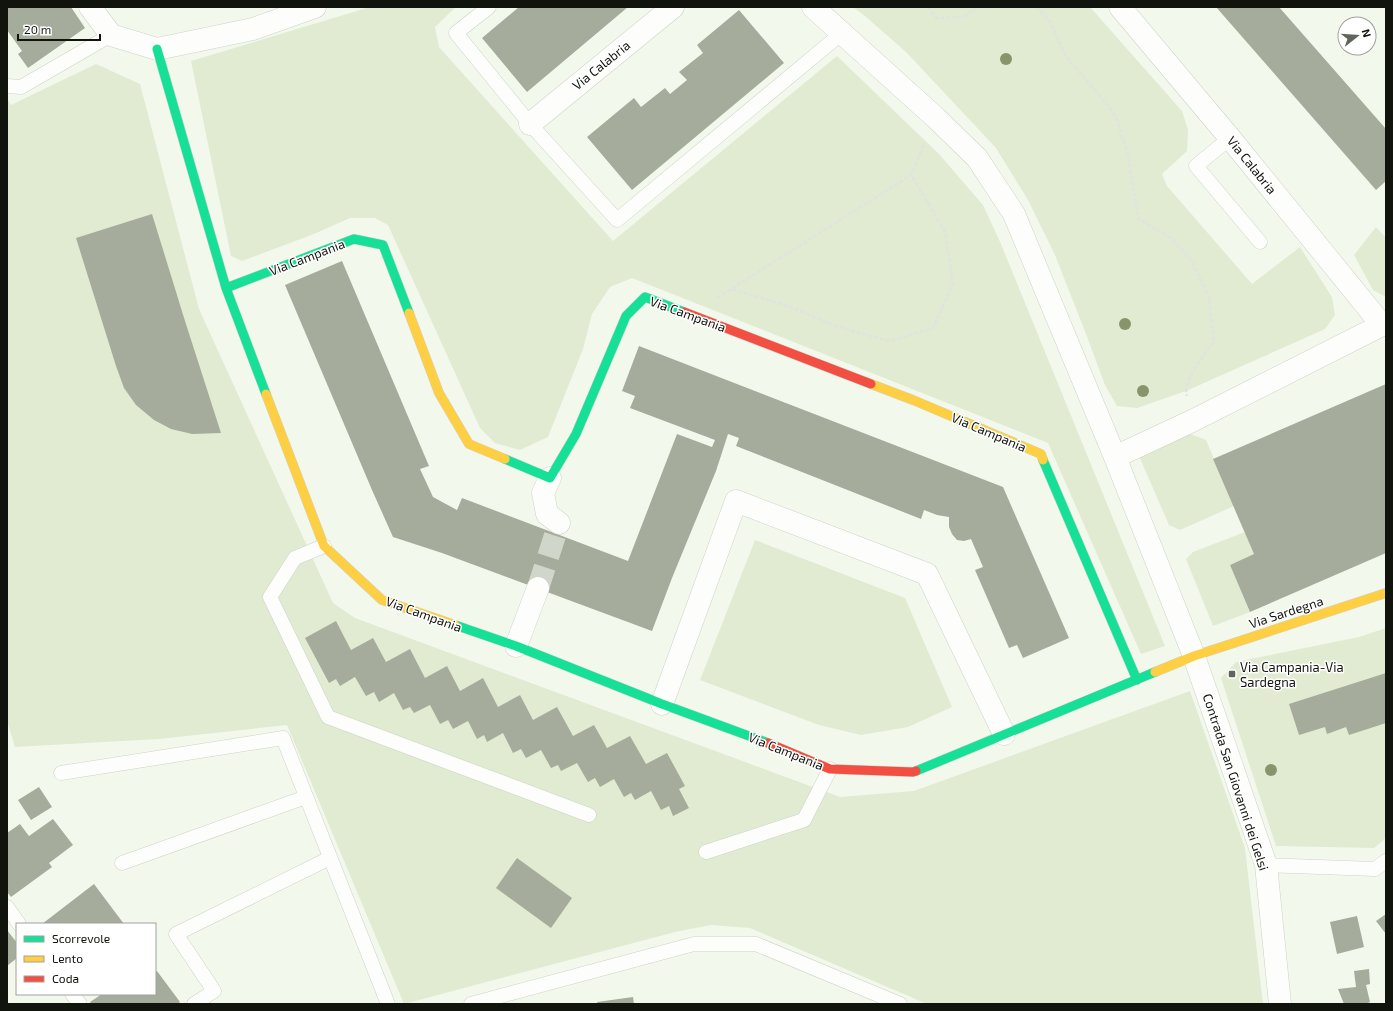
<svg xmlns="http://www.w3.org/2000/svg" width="1393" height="1011" font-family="'Exo 2',sans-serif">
<rect width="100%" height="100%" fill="#f3f8ed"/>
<path fill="#e0ebd1" d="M370 7H456L435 27 439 47 613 241 837 56 939 154 983 205 1001 244 1165 646 1141 654 1048 443 632 278 610 287 592 314 583 349 548 437 520 450 495 443 480 428 388 225 375 218H350L314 234 242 261 231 256 191 61Z
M853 7H1090L1182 111 1188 130 1187 151 1162 174 1167 186 1252 284 1300 247 1332 297 1335 315 1325 329 1186 391 1137 408 1117 406 1105 385 1086 334 1055 255 1028 200 996 148 907 53 865 16Z
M96 64 140 84 199 309 333 603 355 618 840 797 914 791 1190 691 1245 848 1263 1004H927L750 928 711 925 675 932 404 1004 287 725 159 739 15 747 7 721V98L11 105Z
M1376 227 1386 238V297L1373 290 1354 255Z
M1188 433 1206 440 1234 506 1180 530 1169 525 1139 456Z
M1245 532 1254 554 1230 565 1250 612 1213 626 1186 559 1193 552Z
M755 540 905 598 952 707 908 727 861 735 819 725 700 680Z
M1386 628V838L1374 848 1276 846 1221 678 1236 662 1359 637Z"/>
<path fill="#a5ac9c" d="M7 7H71L85 28 28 68 18 54 22 51 7 30Z
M519 7H535L536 8 538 7H628L527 92 482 38Z
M1216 7H1279L1386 129V181L1376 190Z
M739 10 784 63 632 190 587 137 634 98 641 107 665 88 670 94 687 80 679 72 703 53 697 45Z
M152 214 185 321 221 433 192 434 171 429 154 420 136 405 124 388 116 366 76 238Z
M342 261 429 466 420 469 433 497 457 510 462 498 628 561 677 434 712 447 715 440 630 408 635 396 622 391 639 346 1003 487 1069 638 1023 658 1017 645 1009 648 975 570 983 567 971 539 964 541 957 540 952 534 949 527V517L937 515 924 510 921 519 736 446 739 438 728 434 716 471 672 578 652 631 442 553 393 537 372 490 285 285Z
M1386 384V553L1250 612 1230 565 1254 554 1213 459Z
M336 621 351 650 373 638 386 662 410 649 425 678 447 666 460 691 483 678 498 707 520 695 533 720 557 707 573 736 594 725 607 748 630 736 646 764 667 753 685 786 679 789 689 808 673 816 669 806 661 810 651 791 635 800 631 793 624 797 614 779 600 787 595 778 588 782 577 763 561 771 558 765 551 768 541 750 526 758 521 749 513 753 503 733 487 742 484 735 477 739 468 721 453 729 448 720 440 724 430 705 414 713 410 707 403 710 394 693 379 702 374 692 366 696 355 677 340 686 336 679 329 683 305 638Z
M1386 673V723L1349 735 1346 727 1327 734 1325 727 1299 735 1289 704Z
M39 787 52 807 31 820 18 800Z
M53 819 73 845 49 863 52 867 11 897 7 892V833L20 824 29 836Z
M517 858 572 898 551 928 496 888Z
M94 884 124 924H42Z
M1386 914V934L1376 921Z
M1357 916 1364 947 1337 954 1330 922Z
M7 930 17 943V958L7 966Z
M1369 969 1370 984 1366 985 1370 1002 1366 1004H1344L1338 989 1356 987 1354 971Z
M157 971 180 1002 178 1004H91L90 1002 102 994H155V972Z
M633 997 634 1004H598L597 1002Z"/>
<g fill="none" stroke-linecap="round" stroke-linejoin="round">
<path stroke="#d1d6cb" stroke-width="22" stroke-dasharray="22 11" stroke-linecap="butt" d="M538 588 559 523"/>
<defs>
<path id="lane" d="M489 7 456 33 530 124 617 220 842 33
M7 86 21 87 111 35
M1230 138 1196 166 1260 242
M324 546 295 558 270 597 328 717 589 815
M61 773 283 738 388 1004
M706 852 804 820 830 769
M122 863 306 797
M1266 865 1375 869 1386 861
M7 907 19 924
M72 994 80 1004
M194 1004 214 991 176 934 330 858
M471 1004 694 944H756L900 1004"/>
<path id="street" d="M90 7 111 35 157 49 253 29 315 7
M813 7 936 118 977 158 1014 214 1115 457 1194 656 1266 865 1280 1004
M1120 7 1230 138 1382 325
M530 124 673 7
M1115 457 1194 420 1382 325H1386
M550 478 543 493 547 514 559 523
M516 646 538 588
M662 704 736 501 927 574 1004 734"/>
<path id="fast" d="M157 49 226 288 266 394
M226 288 354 239 383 245 409 313
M505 459 550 478 576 434 626 316 645 297 684 312
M1043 460 1137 680
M455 625 516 646 662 704 768 743
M916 771 1155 672"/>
<path id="slow" d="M409 313 439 393 469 444 505 459
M871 384 913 400 1041 454 1043 460
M266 394 324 546 382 600 455 625
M1155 672 1194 656 1386 593"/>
<path id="jam" d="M684 312 871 384
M768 743 830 769 913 772 916 771"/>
</defs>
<use href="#lane" stroke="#ced2c8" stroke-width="15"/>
<use href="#street" stroke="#ced2c8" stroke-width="23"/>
<use href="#fast" stroke="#ced2c8" stroke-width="10"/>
<use href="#slow" stroke="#ced2c8" stroke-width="10"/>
<use href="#jam" stroke="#ced2c8" stroke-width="10"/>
<path stroke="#e1e3df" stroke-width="2.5" stroke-dasharray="4 2" stroke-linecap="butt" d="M928 7 936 18 965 17 976 7
M1036 7 1048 18 1066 57 1095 90 1117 118 1128 156 1133 188 1139 219 1172 239 1192 261 1209 298 1214 342C1205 354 1182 380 1187 396
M732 289 788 306 836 326 889 341 933 328 953 284 945 231 911 175
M717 298 911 175 925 142"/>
<use href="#lane" stroke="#fdfefc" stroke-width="14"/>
<use href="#street" stroke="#fdfefc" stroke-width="22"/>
<use href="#fast" stroke="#16e098" stroke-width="9"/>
<use href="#slow" stroke="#ffcf43" stroke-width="9"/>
<use href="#jam" stroke="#f24e42" stroke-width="9"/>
</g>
<g fill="#88956b">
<circle cx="1006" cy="59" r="6"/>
<circle cx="1125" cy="324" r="6"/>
<circle cx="1143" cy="391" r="6"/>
<circle cx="1271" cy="770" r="6"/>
</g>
<rect fill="#60645b" stroke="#fff" stroke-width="1.5" x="1228" y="670" width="8" height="8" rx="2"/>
<g text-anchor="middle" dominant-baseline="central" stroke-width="3" stroke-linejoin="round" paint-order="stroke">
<g font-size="13" fill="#11140d" stroke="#fff">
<text transform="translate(601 65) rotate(-39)">Via Calabria</text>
<text transform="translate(1252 165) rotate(51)">Via Calabria</text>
<text transform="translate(307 257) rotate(-21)">Via Campania</text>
<text transform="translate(688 314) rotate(20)">Via Campania</text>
<text transform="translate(989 432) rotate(23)">Via Campania</text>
<text transform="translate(1286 612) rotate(-18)">Via Sardegna</text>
<text transform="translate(424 614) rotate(20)">Via Campania</text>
<text transform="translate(786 751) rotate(22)">Via Campania</text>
<text transform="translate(1236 782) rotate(72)">Contrada San Giovanni dei Gelsi</text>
</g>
<g font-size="13" fill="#11140d" stroke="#fff" text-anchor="start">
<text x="1240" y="667">Via Campania-Via<tspan x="1240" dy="15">Sardegna</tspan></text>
</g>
</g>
<rect width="1393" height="1011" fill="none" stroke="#11140d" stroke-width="16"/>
<rect x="16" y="923" width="140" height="72" fill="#ffffff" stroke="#a0a19e"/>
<rect x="24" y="936" width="20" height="6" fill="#16e098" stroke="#a0a19e"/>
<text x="52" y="943" font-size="12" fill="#11140d">Scorrevole</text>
<rect x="24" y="956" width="20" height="6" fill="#ffcf43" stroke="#a0a19e"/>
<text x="52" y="963" font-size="12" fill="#11140d">Lento</text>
<rect x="24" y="976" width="20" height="6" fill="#f24e42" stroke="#a0a19e"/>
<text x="52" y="983" font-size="12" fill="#11140d">Coda</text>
<g transform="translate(1357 36) rotate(73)"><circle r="19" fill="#ffffff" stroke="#a0a19e"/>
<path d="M0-3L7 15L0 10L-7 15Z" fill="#60645b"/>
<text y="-6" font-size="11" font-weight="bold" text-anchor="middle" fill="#11140d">N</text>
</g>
<path d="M18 34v6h82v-6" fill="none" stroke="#11140d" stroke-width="2"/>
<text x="24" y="34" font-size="12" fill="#11140d" stroke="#ffffff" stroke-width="3" paint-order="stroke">20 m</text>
</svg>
